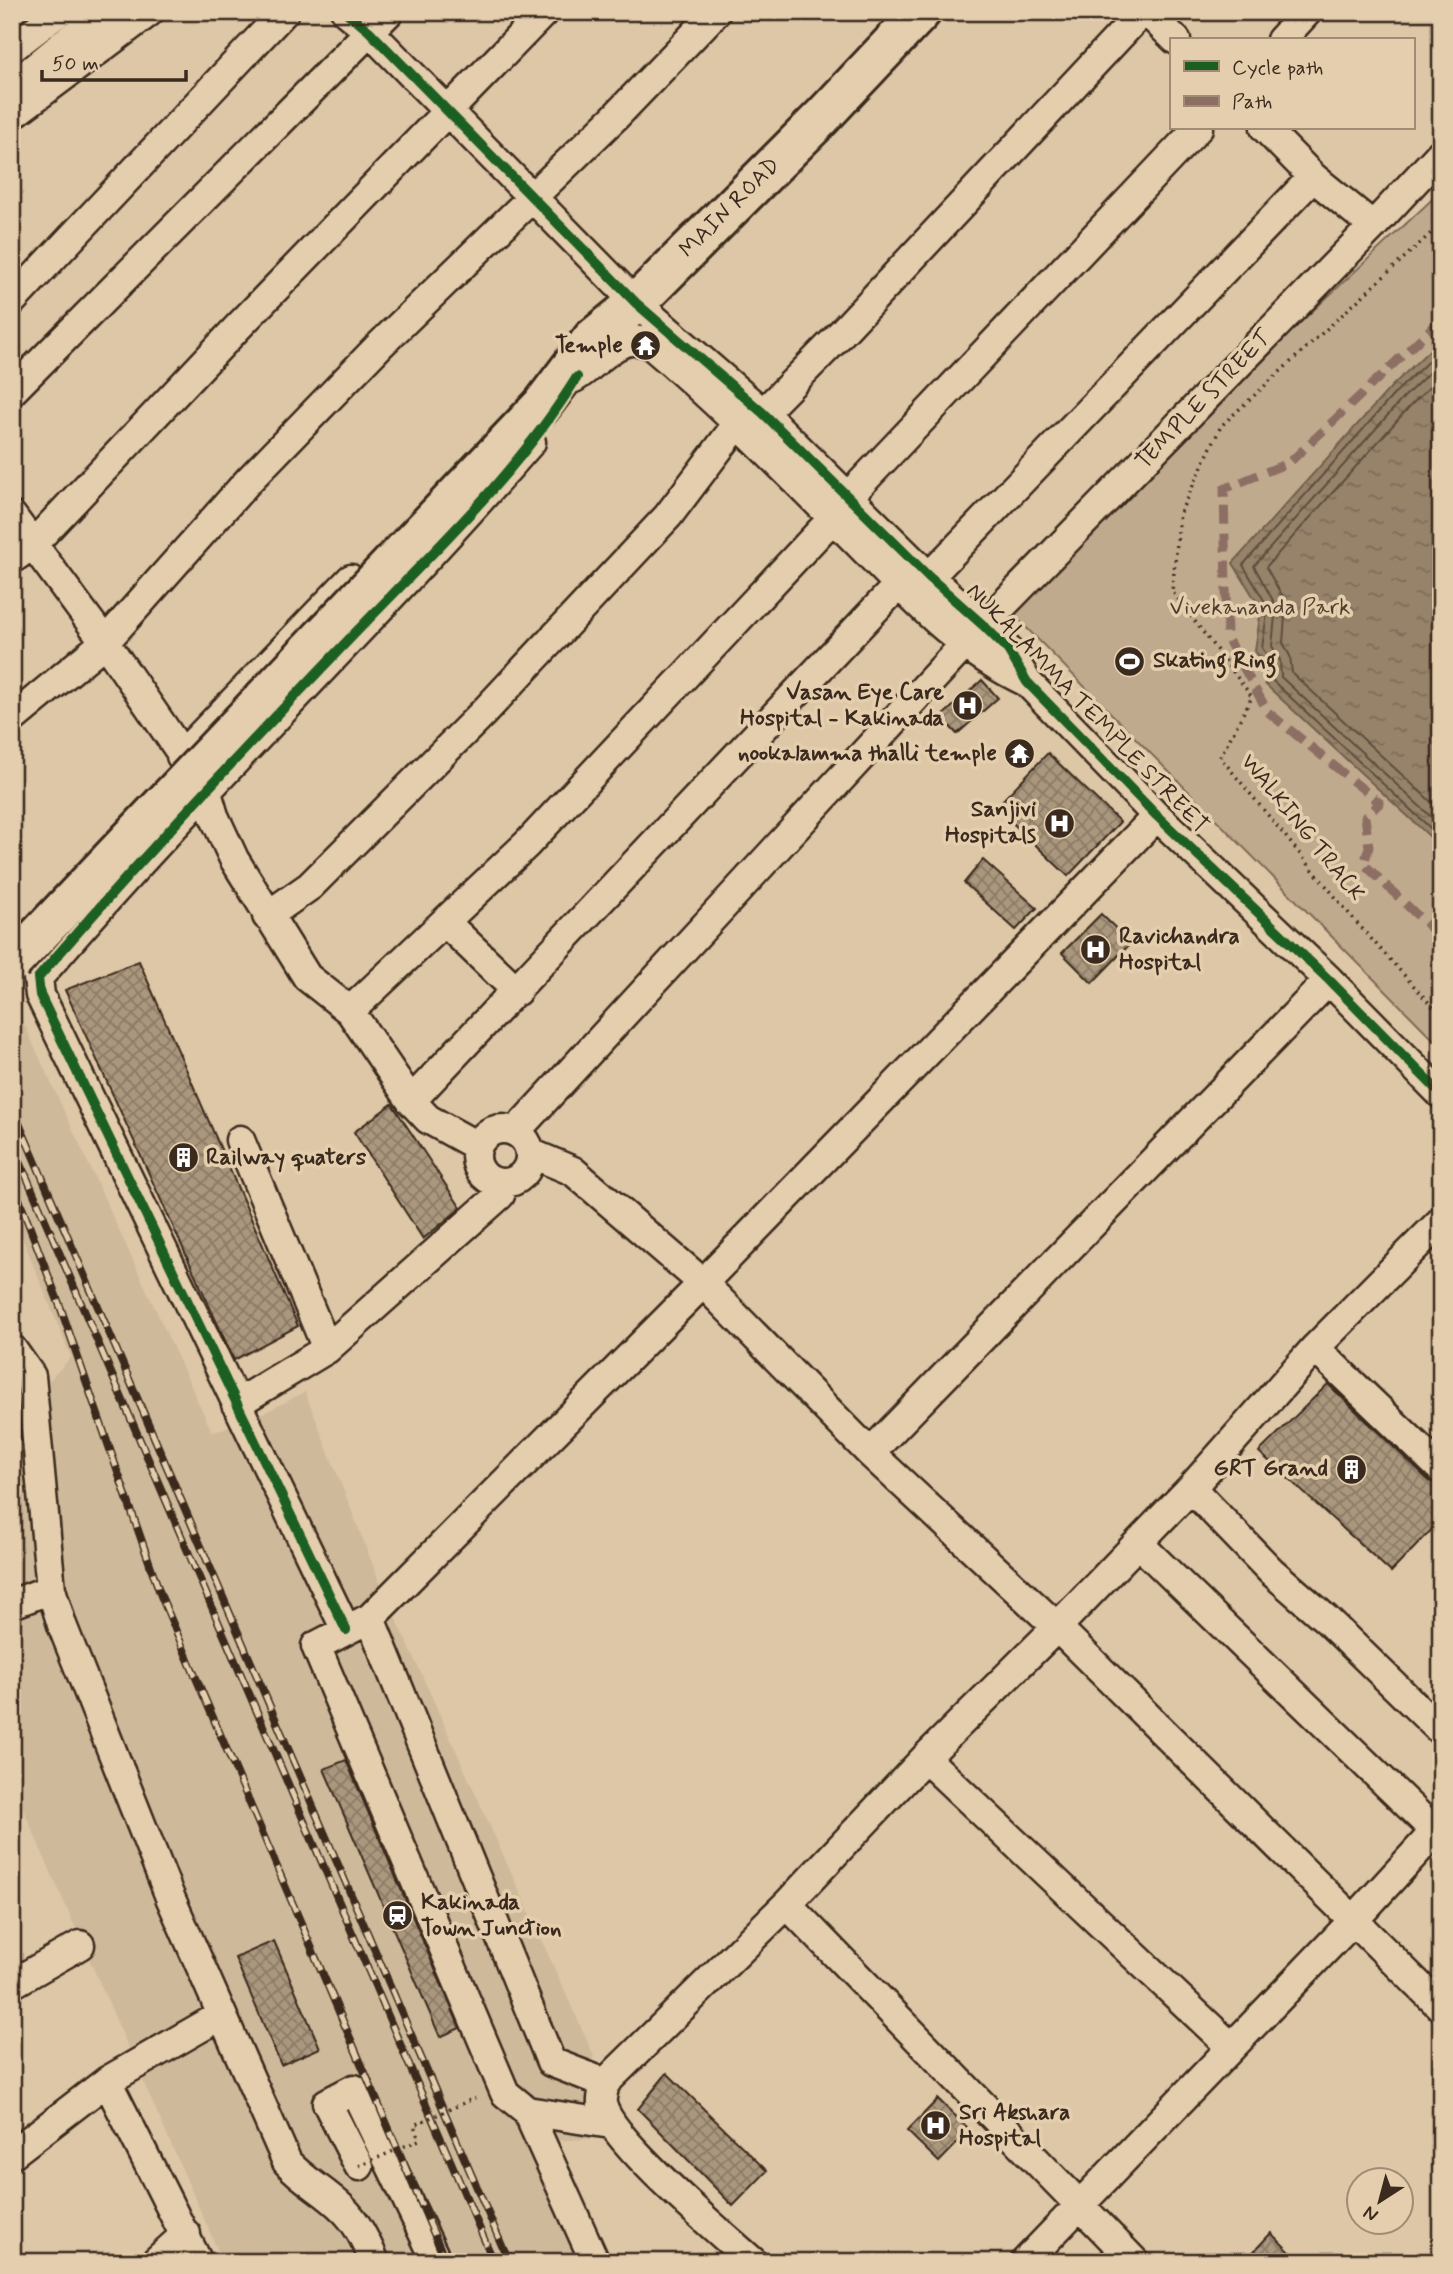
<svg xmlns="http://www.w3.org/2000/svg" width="1453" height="2274" font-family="Mynerve,sans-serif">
<defs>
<pattern id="water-ripples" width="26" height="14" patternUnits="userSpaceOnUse" patternTransform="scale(1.75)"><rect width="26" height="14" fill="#96836b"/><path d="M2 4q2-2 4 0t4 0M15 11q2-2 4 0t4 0" fill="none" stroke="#7c6b57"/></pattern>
<pattern id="building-cross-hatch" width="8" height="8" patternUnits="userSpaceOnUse" patternTransform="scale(1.75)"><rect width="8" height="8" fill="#aa977d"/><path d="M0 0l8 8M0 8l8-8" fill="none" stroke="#8c7b66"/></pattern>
</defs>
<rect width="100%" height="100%" fill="#ddc7a7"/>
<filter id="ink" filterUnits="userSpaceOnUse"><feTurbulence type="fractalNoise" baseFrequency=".0143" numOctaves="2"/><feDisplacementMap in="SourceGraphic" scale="14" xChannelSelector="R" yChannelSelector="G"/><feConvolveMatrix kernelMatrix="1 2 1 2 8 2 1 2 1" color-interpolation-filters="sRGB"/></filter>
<g filter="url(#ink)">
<path fill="#ceb99a" d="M12 998 212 1432 254 1418 305 1392 378 1578 593 2054 605 2138 531 2142 582 2262H223L12 1784V1421L71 1357 12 1213Z"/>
<path fill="#bfaa8e" stroke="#7d6a56" stroke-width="2" d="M1441 191V1047L1001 602Z"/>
<path fill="url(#water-ripples)" stroke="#725f4c" stroke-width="2" d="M1441 339V847L1265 684V665L1255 651 1261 609 1233 563 1392 386Z"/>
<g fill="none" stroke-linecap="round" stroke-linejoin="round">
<path stroke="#5f4e3d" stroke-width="2" d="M1441 349 1397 391 1243 565 1268 607 1262 648 1272 662 1273 681 1441 838
M1441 361 1404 397 1254 566 1276 606 1272 646 1280 660 1281 677 1441 826
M1441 376 1411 405 1266 567 1286 603 1283 643 1290 656 1292 673 1441 811"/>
</g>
<path fill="url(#building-cross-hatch)" stroke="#3b2a1e" stroke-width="2" d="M982 680 998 698 957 734 941 717Z
M1048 753 1120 822 1068 876 996 807Z
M983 860 1037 908 1016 930 964 883Z
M1101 914 1131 943 1092 983 1062 953Z
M139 961 298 1326 234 1360 65 990Z
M392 1104 461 1208 423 1239 354 1132Z
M1328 1384 1429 1481 1441 1486V1520L1391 1572 1259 1452Z
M346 1760 460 2028 440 2037 324 1769Z
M274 1941 320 2048 281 2065 235 1958Z
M667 2073 767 2171 733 2206 638 2109Z
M938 2099 970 2130 939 2162 907 2131Z
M1271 2233 1300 2262H1244Z"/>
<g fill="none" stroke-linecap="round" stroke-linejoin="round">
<defs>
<path id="minor" d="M346 12 369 31 636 303 763 413 929 577 984 626 1008 650 1027 682 1157 816 1329 980 1441 1094
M1147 12 1176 40
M1281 40 1307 12
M12 48 59 12
M12 115 149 12
M1265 128 1313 177 1373 226
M12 301 284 12
M574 378C600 363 618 330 650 344 721 404 785 470 851 536 905 590 957 650 1027 682
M12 391 389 12
M763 413 833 342 1142 12
M848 497 1198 128
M12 516 105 642 206 789 214 816 234 859 307 977 350 1011 411 1101 428 1119 477 1146
M12 559 33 544 238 327 544 12
M929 577 1313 177
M12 719 105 642 249 480 380 345 615 117 716 12
M181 756 351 579
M267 916 310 886 484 712 668 516 739 422
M446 923 517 991
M350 1011 527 844 833 518
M411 1101 899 584
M476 1156a27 27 0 1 1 54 0a27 27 0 1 1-54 0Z
M515 1132 964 645 1373 226 1441 153
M240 1140 327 1349
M530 1153 573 1171 703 1283 870 1453 1057 1627 1441 2007
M1315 1348 1441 1469
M12 1349 31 1376 51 1589 62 1625 170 1897 287 2162C304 2181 325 2191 343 2209 358 2223 367 2244 375 2262
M236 1404 327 1349 500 1195 504 1184
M870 1453 1329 980
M1191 1488 1271 1571 1326 1619 1441 1731
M1138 1543 1435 1831
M12 1604 51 1589
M370 1618 703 1283 1157 816
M346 1630 40 995 38 978C196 793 372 625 531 442
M925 1758 1230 2046
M787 1904 1135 2262
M12 1984 80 1945
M107 2081 198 2262
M605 2083 551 2062 370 1618 316 1646 505 2093 527 2111 611 2124
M527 2111 595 2262
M12 2154 107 2081 222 2015
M359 2166 327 2103 354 2089 437 2262
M155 2262 186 2234
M753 2262C722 2234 610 2140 602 2104 601 2098 604 2089 605 2083L787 1904 925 1758 1057 1627 1191 1488 1315 1348 1441 1221
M1025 2262 1353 1921 1441 1825"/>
<path id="major" d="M12 91 108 12"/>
<path id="highway" d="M542 405 592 339 636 303 822 117 921 12"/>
</defs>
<use href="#minor" stroke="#3b2a1e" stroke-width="33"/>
<use href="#major" stroke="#3b2a1e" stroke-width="40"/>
<use href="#highway" stroke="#3b2a1e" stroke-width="44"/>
<path stroke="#3b2a1e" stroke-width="3.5" stroke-dasharray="2 5" stroke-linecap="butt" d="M1441 224 1221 426 1180 513 1172 591 1252 697 1220 757 1356 922 1441 1016"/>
<use href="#minor" stroke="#e4cead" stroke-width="28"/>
<use href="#major" stroke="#e4cead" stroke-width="35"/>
<use href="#highway" stroke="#e4cead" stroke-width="38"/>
<defs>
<path id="rail" d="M12 1107 509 2262
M12 1143 494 2262
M12 1181 60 1306 161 1596 446 2262"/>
</defs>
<use href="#rail" stroke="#3b2a1e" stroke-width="8"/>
<use href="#rail" stroke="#e4cead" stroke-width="5" stroke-dasharray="16" stroke-linecap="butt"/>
<defs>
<path id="highway-bridge" d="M12 963 542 405"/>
</defs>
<use href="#highway-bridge" stroke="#3b2a1e" stroke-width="44" stroke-linecap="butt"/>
<path stroke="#3b2a1e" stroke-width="3.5" stroke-dasharray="2 5" stroke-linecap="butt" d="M359 2166 419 2140 414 2125 475 2098"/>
<use href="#highway-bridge" stroke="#e4cead" stroke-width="38"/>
<path stroke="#8d6e63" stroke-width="9" stroke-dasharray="18 9" stroke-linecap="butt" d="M1441 319 1290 462 1224 489 1227 638 1268 712 1380 803 1365 817 1369 847 1364 864 1441 938"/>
<defs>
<path id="cycleway" d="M346 12 369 31 636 303 763 413 929 577 984 626 1008 650 1027 682 1157 816 1329 980 1441 1094
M346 1630 40 995 38 978C141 858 249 744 358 630 435 550 519 471 577 377"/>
</defs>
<use href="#cycleway" stroke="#e4cead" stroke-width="15"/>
<use href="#cycleway" stroke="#1b5e20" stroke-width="10"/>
</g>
</g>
<defs>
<symbol id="temple-disc" viewBox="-11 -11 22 22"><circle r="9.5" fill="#3b2a1e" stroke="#e4cead"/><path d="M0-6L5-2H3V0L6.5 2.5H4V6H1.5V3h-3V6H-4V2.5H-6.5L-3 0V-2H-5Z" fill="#fff"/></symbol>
<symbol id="stadium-disc" viewBox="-11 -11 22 22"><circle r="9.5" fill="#3b2a1e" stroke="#e4cead"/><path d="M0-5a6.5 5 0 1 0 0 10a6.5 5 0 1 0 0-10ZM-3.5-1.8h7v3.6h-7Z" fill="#fff"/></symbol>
<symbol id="hospital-disc" viewBox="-11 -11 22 22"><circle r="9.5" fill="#3b2a1e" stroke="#e4cead"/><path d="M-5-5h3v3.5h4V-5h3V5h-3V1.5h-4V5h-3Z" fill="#fff"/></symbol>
<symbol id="building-disc" viewBox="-11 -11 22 22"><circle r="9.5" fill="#3b2a1e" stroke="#e4cead"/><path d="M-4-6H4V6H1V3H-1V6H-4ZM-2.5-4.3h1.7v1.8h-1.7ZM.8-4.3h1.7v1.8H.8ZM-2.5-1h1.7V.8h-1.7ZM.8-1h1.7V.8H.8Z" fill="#fff"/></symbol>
<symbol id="station-disc" viewBox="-11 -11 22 22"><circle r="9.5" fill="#3b2a1e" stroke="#e4cead"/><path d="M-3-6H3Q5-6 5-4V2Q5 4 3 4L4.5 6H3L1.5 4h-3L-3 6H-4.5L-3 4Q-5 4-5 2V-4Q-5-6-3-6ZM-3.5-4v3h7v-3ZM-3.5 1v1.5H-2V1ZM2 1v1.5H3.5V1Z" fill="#fff"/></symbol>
</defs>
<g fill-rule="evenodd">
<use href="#temple-disc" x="628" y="328" width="35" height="35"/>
<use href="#stadium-disc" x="1112" y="644" width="35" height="35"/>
<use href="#hospital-disc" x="950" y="688" width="35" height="35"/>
<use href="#temple-disc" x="1002" y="736" width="35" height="35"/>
<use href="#hospital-disc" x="1042" y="806" width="35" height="35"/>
<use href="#hospital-disc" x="1078" y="932" width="35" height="35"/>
<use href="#building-disc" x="166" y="1140" width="35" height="35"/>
<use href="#building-disc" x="1334" y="1452" width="35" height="35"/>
<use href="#station-disc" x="380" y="1898" width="35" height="35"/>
<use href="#hospital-disc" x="918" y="2108" width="35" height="35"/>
</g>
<g text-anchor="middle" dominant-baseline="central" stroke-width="7" stroke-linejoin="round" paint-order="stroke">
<g font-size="23" fill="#3b2a1e" stroke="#e4cead">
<text transform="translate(730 208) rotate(-45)">MAIN ROAD</text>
<text transform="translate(1204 400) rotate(-46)">TEMPLE STREET</text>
<text transform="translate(1087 709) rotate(46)">NUKALAMMA TEMPLE STREET</text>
<text transform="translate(1302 828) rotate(51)">WALKING TRACK</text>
</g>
<g font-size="23" font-weight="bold" fill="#3b2a1e" stroke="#e4cead" text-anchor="end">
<text x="623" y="346">Temple</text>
<text x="1153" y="661" text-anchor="start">Skating Ring</text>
<text x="944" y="693">Vasan Eye Care<tspan x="944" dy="26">Hospital - Kakinada</tspan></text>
<text x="997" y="754">nookalamma thalli temple</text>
<text x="1036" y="810">Sanjivi<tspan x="1036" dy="26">Hospitals</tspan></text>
<text x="1119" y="937" text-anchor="start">Ravichandra<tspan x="1119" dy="26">Hospital</tspan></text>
<text x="206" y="1158" text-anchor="start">Railway quaters</text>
<text x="1328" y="1469">GRT Grand</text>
<text x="421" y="1903" text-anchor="start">Kakinada<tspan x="421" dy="26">Town Junction</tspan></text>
<text x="959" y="2113" text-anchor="start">Sri Akshara<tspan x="959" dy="26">Hospital</tspan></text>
</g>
<g font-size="23" fill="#4f3d2f" stroke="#e4cead">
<text x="1260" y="608">Vivekananda Park</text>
</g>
</g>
<rect width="1453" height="2274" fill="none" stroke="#e4cead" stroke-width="42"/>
<rect x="21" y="21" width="1411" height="2232" fill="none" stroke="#3b2a1e" stroke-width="2.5" filter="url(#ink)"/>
<rect x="1170" y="38" width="245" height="91" fill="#e4cead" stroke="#a08c74" stroke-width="2"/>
<rect x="1184" y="61" width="35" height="10" fill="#1b5e20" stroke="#a08c74" stroke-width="2"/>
<text x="1232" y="74" font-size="21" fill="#3b2a1e">Cycle path</text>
<rect x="1184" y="96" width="35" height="10" fill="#8d6e63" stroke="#a08c74" stroke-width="2"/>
<text x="1232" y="108" font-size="21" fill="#3b2a1e">Path</text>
<g transform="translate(1380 2201) rotate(216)"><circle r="33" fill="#e4cead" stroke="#a08c74" stroke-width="2"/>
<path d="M0-5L12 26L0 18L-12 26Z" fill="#3b2a1e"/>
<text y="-10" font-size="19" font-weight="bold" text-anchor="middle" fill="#3b2a1e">N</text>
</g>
<path d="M42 70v10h144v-10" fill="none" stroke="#3b2a1e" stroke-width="3.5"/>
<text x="52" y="70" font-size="21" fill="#3b2a1e" stroke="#e4cead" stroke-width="5" paint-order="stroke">50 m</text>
</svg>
